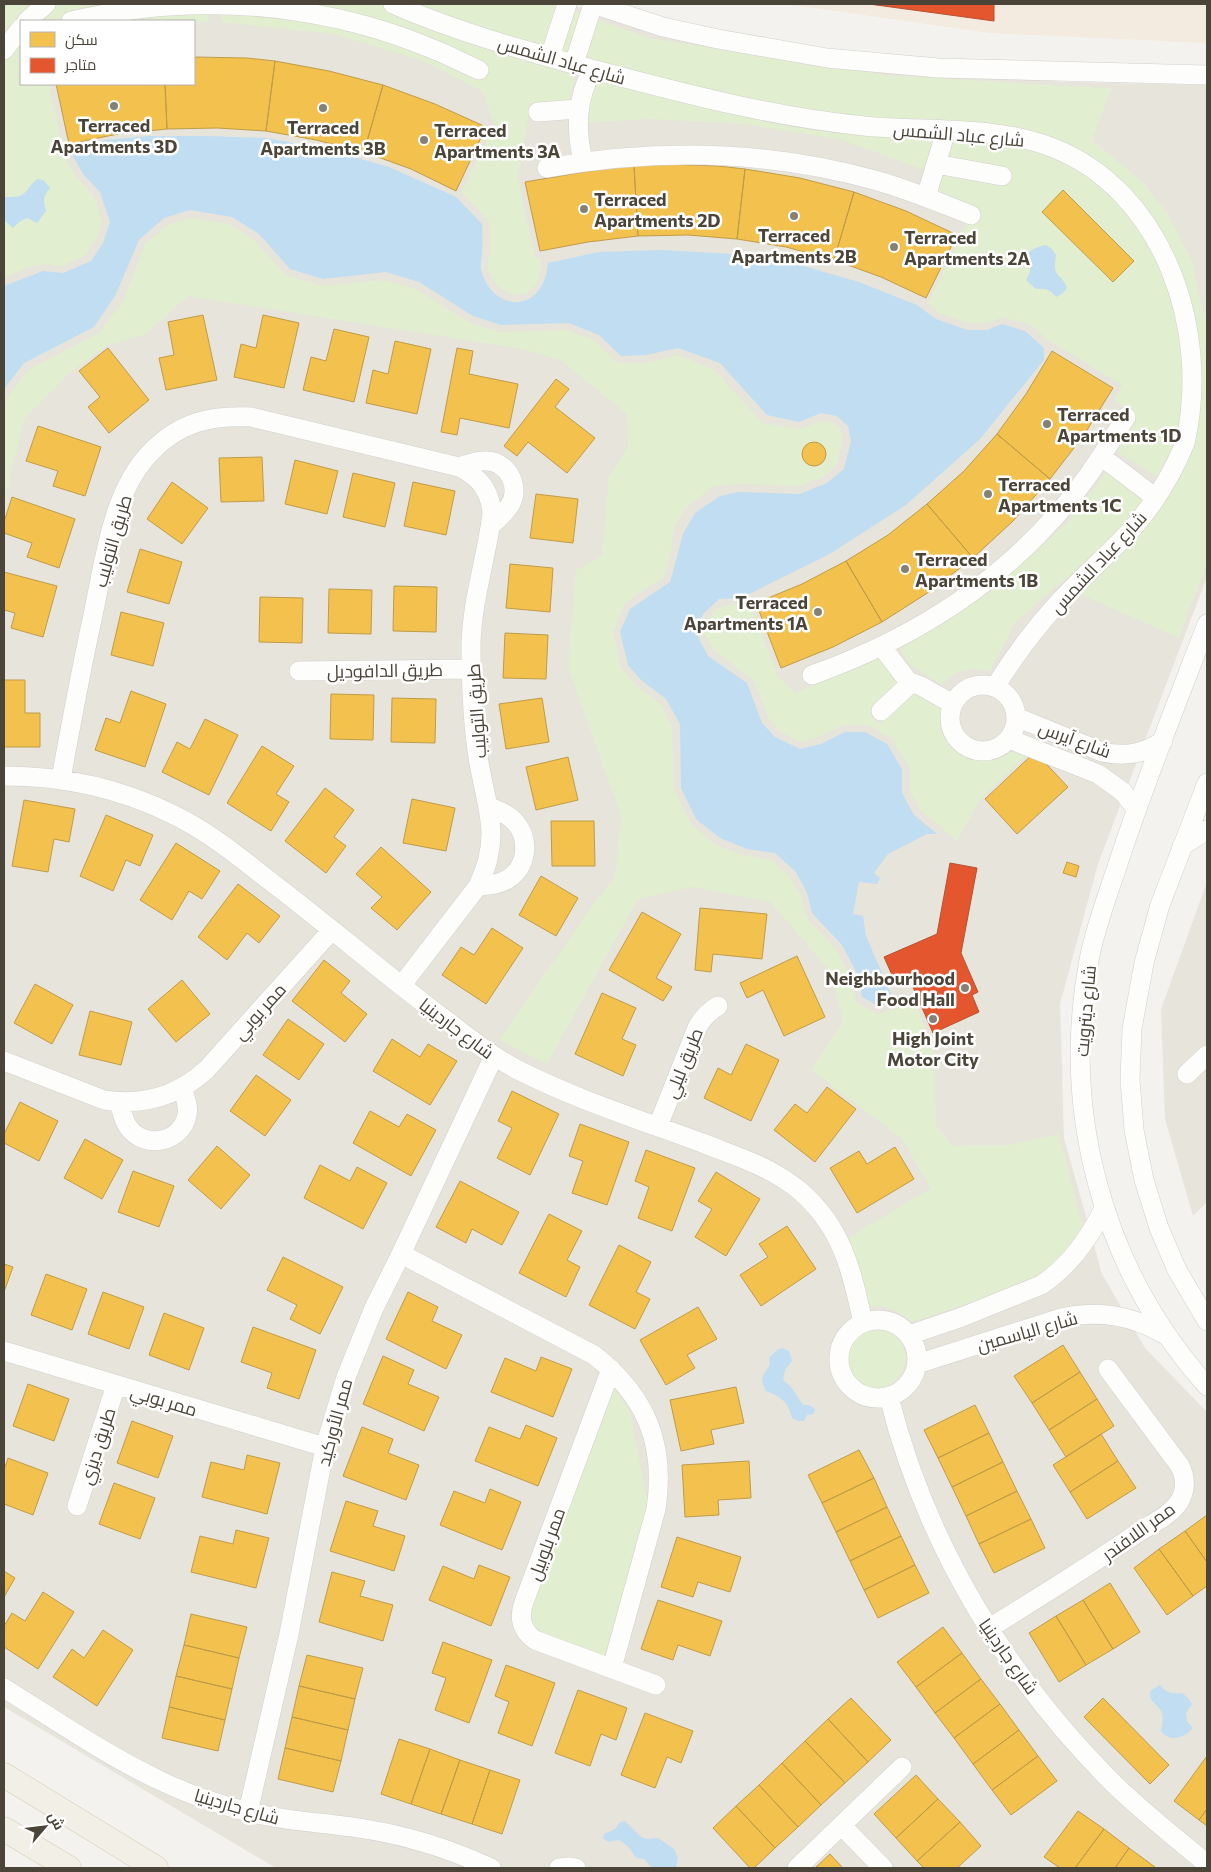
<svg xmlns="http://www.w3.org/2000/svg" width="1211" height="1872" font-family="Commissioner,Cairo,sans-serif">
<rect width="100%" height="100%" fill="#f4f2ee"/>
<path fill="#e7e4dc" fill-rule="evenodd" d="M4 4H570L650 33 886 70 1067 82 1207 85V577L1098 864 1060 1004 1064 1138 1102 1274 1145 1348 1207 1412V1868H276L4 1707ZM21 21H194V84H21Z
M1207 882V1202L1193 1216 1165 1119 1161 1009Z"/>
<path fill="#f3ebdf" d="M786 4H1207V43L989 33Z"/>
<path fill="#e1eecf" d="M8 4H37L4 40V9Z
M52 4H210L208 22 32 21Z
M223 4H389L577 66 569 103H531L518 178 535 258 541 257C541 267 541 279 534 287 518 305 491 288 488 268 487 263 489 257 490 252 490 242 489 231 489 221L462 192 494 124 482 91 421 60 334 34 220 22Z
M412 4H556L559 5 545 48 449 20Z
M566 8 583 13 569 54 552 50Z
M589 16 649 38 885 75 1067 86 1112 88 1092 140 1142 181 1168 214 1192 261 1203 312 1207 313V563L1179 638 1069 589 1124 546 1200 404V344L1183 274 1147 214 1061 144 864 119 695 91 576 56Z
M21 32V84H49L62 144 58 145 77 178 94 196 102 222 96 240 86 255 62 266 42 264 26 268 4 278V57Z
M586 69 939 135 925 170 839 139 743 124 650 119 579 123Z
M949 136 1015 141 1058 153 1103 183 1174 277 1191 345 1173 459 1161 479 1107 446 1134 412 1114 400 1122 385 1050 341 1029 324 1002 317 986 323H968L939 313 928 303 971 213 927 192Z
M190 218 229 224 254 240 286 275 322 286 385 280 416 289 470 323 500 332 568 330 595 341 618 363H647L678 355 715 370 762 423 800 429 822 421 834 423 841 429 843 440 836 465 824 477 799 486 738 484 714 486 686 507 673 529 671 555 664 577 640 592 625 604 613 631 621 668 636 685 661 704 672 726 674 790 691 824 716 845 746 856 772 860 790 877 801 895 806 917 836 949 850 976 856 1002 878 1014 915 1003 930 1039 935 1059 936 1125 952 1146 1009 1145 1059 1134 1083 1226 1065 1255 1029 1284 912 1322C898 1310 886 1305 868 1306L845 1240 931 1188 901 1138 811 1070 843 1022 830 971 770 902 692 887 638 899 547 1064 499 1040 592 906 615 877 621 816 568 667 576 570 602 556 609 477 628 446 627 414 562 361 523 349 188 296 146 334 106 346 72 371 25 418 4 503V408L8 396 29 369 99 333 123 301 145 244 168 225Z
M1113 464 1154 490 1117 539 1053 589 1016 622 990 671C971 666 954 670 942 685L909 664 900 649 991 591 1068 522Z
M749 602 778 676 796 693 880 655 901 679 872 717 880 724 915 689 943 705C937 731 952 760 981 760 985 760 992 759 997 758 1000 757 1003 753 1007 752 1012 751 1021 754 1026 755L980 800 957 841 920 810 910 791 909 767 892 738 867 725H844L818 737 801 742 779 731 769 719 753 679 713 650 704 633C707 623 711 611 722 607 730 603 741 606 749 602Z
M844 1357a31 31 0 1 1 62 0a31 31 0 1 1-62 0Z
M610 1383 630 1412 649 1509 604 1657 536 1633 528 1615Z"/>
<path fill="#c0ddf1" d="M149 136H207L267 138 329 150 389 167 456 197 482 224C482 233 483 242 482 251 482 257 480 264 481 270 493 314 544 314 548 263L599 252 661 250 733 254 800 265 859 282 917 305 936 319 967 330H987L1002 324 1025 331 1044 348V360L980 439 906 505 828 555 741 598 719 599 703 614 696 633 708 656 747 683 762 723 775 737 800 749 821 744 845 732H865L887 744 902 769V793L914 815 937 834H927L888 854 874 873 880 878 877 884 859 882 853 914 863 916 866 936 894 1001 879 1006 862 997 857 973 842 945 812 913 807 893 796 872 775 853 747 849 720 838 696 819 681 788 680 724 666 699 641 680 628 665 620 632 630 609 670 582 683 534 695 513 720 496 738 492 800 494 827 483 844 469 851 441 848 426 837 416 821 413 799 422 767 415 720 363 678 348 646 355 621 356 599 335 569 323 501 325 473 316 419 282 386 272 323 279 290 269 259 234 232 217 190 210 164 218 139 240 115 296 94 327 24 363 4 389V286L43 271 63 273 91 261 103 243 110 222 100 192 83 174 69 149 105 140Z
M38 179 43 180 50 188C43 196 43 201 46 211L37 223 27 218 19 222 13 228 4 220V197C9 197 15 197 20 196 29 192 30 183 38 179Z
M1046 245 1052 249 1056 255C1052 280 1060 270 1067 288L1063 293 1056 297C1050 289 1045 288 1036 289L1026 280C1032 271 1031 265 1025 256 1031 249 1037 247 1046 245Z
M782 1348 789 1351 792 1361 785 1370 783 1380 791 1387 803 1405H809L815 1409 814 1414 807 1415 804 1421H798L792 1418C789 1402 780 1396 766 1391 758 1375 764 1377 770 1364L769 1358 777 1350Z
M1160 1685C1167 1693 1171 1694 1182 1693L1188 1698 1192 1704 1186 1713 1187 1721 1193 1728C1184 1738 1170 1743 1161 1731 1162 1725 1164 1717 1161 1711 1156 1702 1147 1701 1151 1690Z
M625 1821 640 1836 646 1839 658 1838 674 1849 678 1858 676 1868H652L644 1859C632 1858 636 1855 629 1848 627 1845 622 1842 619 1840L608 1842 603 1838 604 1834 615 1829 620 1822Z"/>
<path fill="#f2c14e" stroke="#c09c48" d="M194 57 247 58 275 61 266 131 217 128 167 129 165 84H194Z
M275 61 329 71 383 85 364 152 316 140 266 131Z
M56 84H165L167 129 118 134 69 144Z
M383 85 435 104 486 127 456 191 411 169 364 152Z
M662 164 718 166 745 169 737 239 688 235 638 236 634 166Z
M634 166 638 236 588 242 540 251 525 182 607 168Z
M745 169 800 178 854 192 834 260 786 247 737 239Z
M1063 190 1134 261 1113 282 1042 212Z
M854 192 906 211 957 235 926 298 881 277 834 260Z
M203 315 217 380 166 390 159 358 174 355 168 322Z
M263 315 299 323 284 388 234 377 241 344 256 348Z
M334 329 369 337 354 402 303 390 311 357 326 361Z
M395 341 431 349 417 414 366 403 373 370 388 374Z
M108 348 149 400 109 433 88 407 100 397 79 371Z
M457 348 473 351 469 374 518 384 509 428 460 418 457 435 441 432Z
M1052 351 1113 388 1084 435 1050 479 997 434 1026 394Z
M556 379 569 389 555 407 595 438 567 473 528 442 517 456 504 446Z
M38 426 101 447 85 496 53 486 58 471 26 461Z
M997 434 1050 479 1013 521 973 558 927 504 964 471Z
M802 454a12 12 0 1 1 24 0a12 12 0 1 1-24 0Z
M262 457 264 501 221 502 219 458Z
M295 460 338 471 327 514 285 504Z
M353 473 395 483 385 527 343 517Z
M172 482 208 508 182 544 147 519Z
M413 482 455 491 446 535 404 526Z
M536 494 578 499 573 543 530 538Z
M12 497 75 519 59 568 27 557 32 543 4 533V522Z
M927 504 973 558 929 592 882 622 846 561 888 535Z
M140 549 182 562 169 604 127 592Z
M846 561 882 622 833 647 781 668 756 603 802 584Z
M510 564 553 568 550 612 506 608Z
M4 572 57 586 43 637 11 628 15 613 4 610Z
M394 586 437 587 436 632 393 631Z
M329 589 372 590 371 634 328 633Z
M260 597 303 598 302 643 259 642Z
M121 612 164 623 153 666 111 655Z
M505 633 548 635 546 679 503 678Z
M4 680H25V713H40V747H4Z
M131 691 166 704 145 767 95 750 106 718 120 723Z
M331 694 374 695 373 740 330 739Z
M392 698 436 699 435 743 391 742Z
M542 698 549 742 506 749 499 704Z
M205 719 238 735 209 795 162 772 177 742 190 749Z
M262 746 294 766 276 794 289 802 271 831 227 803Z
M1035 752 1068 787 1017 834 985 799Z
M568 757 578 800 536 810 526 767Z
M325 788 354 810 334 837 346 846 326 873 285 841Z
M412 799 455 808 446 851 403 843Z
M24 800 75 809 69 842 54 839 48 872 12 866Z
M106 815 153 835 140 866 126 860 113 891 80 876Z
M551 821H594L595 866H552Z
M176 843 220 871 202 899 189 891 172 920 140 900Z
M381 847 431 892 397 930 371 908 382 897 356 874Z
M1067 862 1079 866 1076 877 1063 873Z
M541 876 578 898 556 936 519 915Z
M238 884 280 916 259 943 247 933 227 960 198 937Z
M700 908 767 914 762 959 713 954 711 972 695 970Z
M642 912 681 934 656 978 672 987 663 1001 609 970Z
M492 928 523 948 486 1004 442 975 461 947 474 955Z
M797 956 825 1017 784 1036 763 990 747 998 740 983Z
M324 960 350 981 341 993 367 1014 345 1042 292 1001Z
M182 980 210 1014 176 1042 148 1009Z
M35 984 73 1005 52 1044 14 1023Z
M602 993 636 1008 622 1039 636 1045 623 1076 575 1054Z
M90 1011 132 1022 121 1065 79 1055Z
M288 1019 324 1044 299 1080 263 1055Z
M392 1039 420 1057 428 1044 457 1061 430 1105 373 1071Z
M746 1044 779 1060 751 1121 704 1098 718 1068 731 1075Z
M256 1075 291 1100 265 1136 230 1111Z
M827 1087 856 1109 815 1162 774 1130 795 1104 807 1113Z
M512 1091 559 1114 530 1175 497 1158 512 1128 498 1121Z
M20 1102 58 1121 39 1161 4 1143V1134Z
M370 1111 399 1127 407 1114 436 1130 411 1176 353 1143Z
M580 1124 629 1142 607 1205 572 1193 583 1161 569 1156Z
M85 1139 123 1160 102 1199 64 1178Z
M217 1146 250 1175 221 1209 188 1180Z
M895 1147 914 1179 857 1213 830 1168 859 1151 867 1164Z
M646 1150 695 1168 672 1231 638 1218 649 1187 635 1181Z
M320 1165 350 1181 357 1167 387 1183 363 1229 304 1198Z
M133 1171 174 1186 159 1227 118 1212Z
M716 1172 760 1199 726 1256 695 1237 712 1209 698 1201Z
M460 1181 519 1212 502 1245 472 1229 466 1243 436 1227Z
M549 1214 582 1231 567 1260 580 1267 566 1297 519 1273Z
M787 1226 816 1269 761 1306 740 1275 768 1257 759 1244Z
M619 1245 651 1262 636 1292 650 1299 635 1329 589 1305Z
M283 1257 343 1287 320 1334 290 1319 297 1305 267 1290Z
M4 1264 13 1267 4 1292Z
M46 1274 87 1289 72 1330 31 1315Z
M103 1292 144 1307 129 1349 88 1334Z
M408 1292 438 1307 432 1321 462 1335 446 1369 386 1339Z
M698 1307 717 1339 687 1355 695 1368 666 1385 640 1340Z
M164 1313 204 1328 189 1370 149 1355Z
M253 1327 316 1350 299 1399 267 1388 272 1373 241 1362Z
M1063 1345 1080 1372 1032 1403 1014 1376Z
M383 1356 414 1370 408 1384 439 1397 424 1431 363 1404Z
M541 1357 572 1369 553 1417 491 1392 505 1358 536 1371Z
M1080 1372 1097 1399 1049 1430 1032 1403Z
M28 1384 69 1399 54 1441 13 1426Z
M736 1387 744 1423 711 1430 714 1444 681 1451 670 1400Z
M1097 1399 1114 1426 1066 1457 1049 1430Z
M975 1405 989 1433 938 1458 924 1430Z
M132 1421 173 1436 158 1478 117 1463Z
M526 1425 557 1438 538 1486 475 1461 489 1427 520 1439Z
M362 1427 393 1439 388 1453 419 1465 406 1500 343 1476Z
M989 1433 1003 1462 952 1487 938 1458Z
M1101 1434 1118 1461 1070 1492 1053 1465Z
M859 1450 874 1478 822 1503 808 1475Z
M247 1455 280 1463 267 1514 202 1497 211 1462 244 1470Z
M8 1458 48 1473 33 1515 4 1504V1470Z
M749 1461 751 1498 718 1500 719 1515 685 1517 682 1465Z
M1118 1461 1136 1488 1087 1519 1070 1492Z
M1003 1462 1017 1491 966 1516 952 1487Z
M874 1478 887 1507 836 1532 822 1503Z
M114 1483 155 1498 140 1539 99 1524Z
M490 1489 521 1502 502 1550 440 1525 454 1491 485 1503Z
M1017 1491 1031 1519 979 1544 966 1516Z
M346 1501 378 1511 373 1526 405 1536 394 1571 330 1551Z
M887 1507 901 1536 850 1561 836 1532Z
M1207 1515V1562L1185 1531Z
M1031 1519 1045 1548 994 1573 979 1544Z
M236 1530 269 1538 256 1588 191 1572 200 1536 233 1544Z
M1185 1531 1207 1562V1586L1193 1596 1159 1549Z
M901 1536 915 1565 864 1590 850 1561Z
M677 1537 741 1557 730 1592 698 1582 693 1597 661 1587Z
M1159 1549 1193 1596 1167 1615 1134 1568Z
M479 1565 510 1577 491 1626 429 1600 443 1566 474 1579Z
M915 1565 929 1593 878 1618 864 1590Z
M4 1571 15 1578 4 1597Z
M332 1572 365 1581 360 1596 393 1605 383 1641 319 1622Z
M1110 1583 1140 1632 1113 1649 1083 1600Z
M43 1592 74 1612 38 1669 4 1647V1626L12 1613 25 1621Z
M658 1600 722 1621 710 1656 678 1645 673 1660 641 1649Z
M1083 1600 1113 1649 1086 1665 1056 1616Z
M191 1614 247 1627 239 1658 184 1645Z
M1056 1616 1086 1665 1059 1682 1029 1633Z
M943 1627 962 1653 916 1687 897 1662Z
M103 1630 133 1650 97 1706 53 1677 72 1649 84 1658Z
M443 1642 492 1660 469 1723 435 1710 446 1678 432 1673Z
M184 1645 239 1658 232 1689 176 1676Z
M962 1653 981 1679 935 1713 916 1687Z
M307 1655 363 1668 355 1699 299 1686Z
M506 1665 555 1683 532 1746 498 1733 509 1702 495 1696Z
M176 1676 232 1689 225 1720 169 1707Z
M981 1679 1000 1704 954 1738 935 1713Z
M299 1686 355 1699 348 1730 292 1717Z
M578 1690 627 1708 616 1740 601 1734 590 1766 555 1753Z
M851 1698 891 1740 868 1762 828 1719Z
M1103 1698 1169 1765 1150 1784 1084 1717Z
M1000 1704 1019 1730 973 1764 954 1738Z
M169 1707 225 1720 218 1751 162 1738Z
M645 1713 693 1731 681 1763 667 1757 655 1788 621 1775Z
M292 1717 348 1730 341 1761 285 1748Z
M828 1719 868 1762 845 1783 805 1741Z
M1019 1730 1038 1756 992 1790 973 1764Z
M399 1739 430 1749 411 1804 381 1794Z
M805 1741 845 1783 821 1805 782 1763Z
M285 1748 341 1761 333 1792 278 1779Z
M430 1749 460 1760 441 1814 411 1804Z
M1038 1756 1057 1781 1011 1815 992 1790Z
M1207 1756V1809L1199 1820 1174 1801Z
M460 1760 490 1770 472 1824 441 1814Z
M782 1763 821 1805 798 1827 759 1785Z
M490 1770 520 1780 502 1834 472 1824Z
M916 1775 938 1799 896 1838 874 1814Z
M759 1785 798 1827 775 1848 736 1806Z
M938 1799 960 1822 917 1861 896 1838Z
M736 1806 775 1848 754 1868H750L713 1828Z
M1207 1809V1826L1199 1820Z
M1078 1811 1104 1829 1075 1868H1060L1044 1857Z
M960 1822 981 1846 957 1868H924L917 1861Z
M1104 1829 1129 1848 1115 1868H1075Z
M1129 1848 1155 1867 1154 1868H1115Z
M830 1854 843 1868H815Z"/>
<path fill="#e4572e" stroke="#b65131" d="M869 4H994V21Z
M950 863 977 868 961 953 978 992 972 995 979 1012 933 1033 910 980 897 986 884 957 937 934Z"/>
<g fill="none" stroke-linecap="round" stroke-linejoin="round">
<defs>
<path id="minor" d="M393 4C459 33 530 52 599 71 685 94 774 117 864 126 924 132 994 125 1051 147 1164 190 1211 331 1185 443 1172 475 1154 504 1132 529 1109 554 1083 576 1060 601 1035 628 1014 656 995 687
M593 4 663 27 718 39 827 58 938 68 1207 75
M27 21 46 4
M71 21C103 14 135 8 169 6 257 0 349 14 430 48 447 54 462 63 479 70
M4 50 21 28
M550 57 567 4
M574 64 593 4
M538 112 578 109
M583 161C575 128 577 100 592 69
M936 164 1002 176
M547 168C659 148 768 150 878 181 910 190 940 203 971 215
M926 197 946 131
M1102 457 1156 498
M459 467C468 464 478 460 487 461 508 462 521 487 510 505 505 513 498 519 491 525
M1207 624C1176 705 1143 786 1116 870 1106 899 1095 929 1089 960 1060 1113 1104 1271 1207 1386
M882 647 908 681 921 686 953 704
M299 671 471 669
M812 675C918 637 1008 579 1078 489 1096 466 1111 441 1126 417
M950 718a33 33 0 1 1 66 0a33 33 0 1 1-66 0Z
M881 711 911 683
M1016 717 1102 752C1125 757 1143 754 1163 741
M1009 739 1098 774 1123 792 1136 809
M4 776C63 776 120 788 174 815 207 831 237 855 266 878 323 921 377 968 434 1011 461 1031 486 1053 516 1069 577 1100 641 1120 705 1144 738 1157 772 1167 800 1191 842 1227 852 1271 863 1323
M61 779C71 724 81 669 93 615 104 563 112 491 151 452 180 422 211 415 251 417L459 467C480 477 490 491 492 513 487 557 472 599 471 644 471 680 472 715 477 750 484 804 504 833 478 886L401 986
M1207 783 1160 905 1144 963 1132 1029 1130 1080 1134 1130 1144 1180 1159 1228 1177 1270 1207 1321
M1182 846 1207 830
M478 886C488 885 499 885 508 879 527 867 530 840 516 823 510 815 499 811 490 807
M4 1061 104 1100C143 1106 178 1096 207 1069L332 930
M1187 1074 1207 1055
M119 1102C122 1111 123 1121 129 1128 145 1150 182 1142 187 1115 189 1106 185 1097 182 1088
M658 1126 697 1028C702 1018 708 1012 718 1006
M401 1254 594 1355C646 1396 666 1444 656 1509L612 1668
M839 1359a39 39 0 1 1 78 0a39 39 0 1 1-78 0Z
M909 1335 962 1317 1041 1285C1070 1266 1089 1239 1104 1208
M4 1351 325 1447
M917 1364 1061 1318C1099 1310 1131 1315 1164 1334
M611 1369 524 1602C518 1618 522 1631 535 1640L656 1685
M889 1397C926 1545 1007 1678 1115 1785 1144 1813 1176 1838 1207 1864
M77 1506 116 1385
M988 1629C1038 1598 1088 1567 1136 1534 1149 1525 1170 1516 1179 1502 1186 1491 1186 1478 1180 1466L1108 1369
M4 1688C55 1720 109 1757 163 1782 190 1795 217 1804 245 1811 285 1822 325 1822 365 1829 409 1836 450 1849 491 1868
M248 1812 289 1634 325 1447 346 1377 374 1308 401 1254 494 1056
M842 1826 883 1868
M559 1868 570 1867 576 1868
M797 1868 902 1767"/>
<path id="major" d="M4 1775 156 1868
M4 1829 69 1868"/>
</defs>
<use href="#minor" stroke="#d2d0cb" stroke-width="20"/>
<use href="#major" stroke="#d6cebb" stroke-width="25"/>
<use href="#minor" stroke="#fdfdfc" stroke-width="19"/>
<use href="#major" stroke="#f2efe6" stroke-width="24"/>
</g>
<g fill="#868178" stroke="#fff" stroke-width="2">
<circle cx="114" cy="106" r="5"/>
<circle cx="323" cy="108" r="5"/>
<circle cx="424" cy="140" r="5"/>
<circle cx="584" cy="209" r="5"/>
<circle cx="794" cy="216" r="5"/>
<circle cx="894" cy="247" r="5"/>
<circle cx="1047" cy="424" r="5"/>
<circle cx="988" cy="494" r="5"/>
<circle cx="905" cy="569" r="5"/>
<circle cx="818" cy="612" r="5"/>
<circle cx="965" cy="988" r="5"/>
<circle cx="933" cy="1019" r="5"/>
</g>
<g text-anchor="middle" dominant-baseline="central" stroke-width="5" stroke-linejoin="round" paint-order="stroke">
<g font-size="18" fill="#4b4439" stroke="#fff">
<text transform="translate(562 60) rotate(16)">شارع عباد الشمس</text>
<text transform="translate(959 134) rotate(5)">شارع عباد الشمس</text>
<text transform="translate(112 541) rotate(-74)">طريق التوليب</text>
<text transform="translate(1098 562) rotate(-47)">شارع عباد الشمس</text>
<text transform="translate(385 670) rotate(-1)">طريق الدافوديل</text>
<text transform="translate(476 711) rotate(-94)">طريق التوليب</text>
<text transform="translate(1075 739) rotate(20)">شارع آيرس</text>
<text transform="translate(259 1011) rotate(-48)">ممر بوبي</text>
<text transform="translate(1085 1011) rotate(-85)">شارع ديترويت</text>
<text transform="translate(457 1028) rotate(37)">شارع جاردينيا</text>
<text transform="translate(683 1063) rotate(-68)">طريق ليلي</text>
<text transform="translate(1027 1331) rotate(-16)">شارع الياسمين</text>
<text transform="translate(164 1400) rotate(17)">ممر بوبي</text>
<text transform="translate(334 1422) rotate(-75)">ممر الأوركيد</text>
<text transform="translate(97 1446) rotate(-72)">طريق ديزي</text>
<text transform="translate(1138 1531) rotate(-36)">ممر اللافندر</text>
<text transform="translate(546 1544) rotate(-70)">ممر بلوبيل</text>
<text transform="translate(1009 1656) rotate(55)">شارع جاردينيا</text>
<text transform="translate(237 1806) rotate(16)">شارع جاردينيا</text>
</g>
<g font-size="18" font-weight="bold" fill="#4b4439" stroke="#fff" text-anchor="start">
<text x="114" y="125" text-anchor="middle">Terraced<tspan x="114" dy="21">Apartments 3D</tspan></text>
<text x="323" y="127" text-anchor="middle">Terraced<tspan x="323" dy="21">Apartments 3B</tspan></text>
<text x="434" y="130">Terraced<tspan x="434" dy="21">Apartments 3A</tspan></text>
<text x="594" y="199">Terraced<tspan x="594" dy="21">Apartments 2D</tspan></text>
<text x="794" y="235" text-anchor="middle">Terraced<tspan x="794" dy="21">Apartments 2B</tspan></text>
<text x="904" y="237">Terraced<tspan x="904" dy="21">Apartments 2A</tspan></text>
<text x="1057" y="414">Terraced<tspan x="1057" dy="21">Apartments 1D</tspan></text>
<text x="998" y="484">Terraced<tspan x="998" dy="21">Apartments 1C</tspan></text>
<text x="915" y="559">Terraced<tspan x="915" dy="21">Apartments 1B</tspan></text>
<text x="808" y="602" text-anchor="end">Terraced<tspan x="808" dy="21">Apartments 1A</tspan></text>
<text x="955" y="978" text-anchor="end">Neighbourhood<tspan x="955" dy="21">Food Hall</tspan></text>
<text x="933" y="1038" text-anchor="middle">High Joint<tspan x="933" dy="21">Motor City</tspan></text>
</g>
</g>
<rect width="1211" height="1872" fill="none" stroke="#4b4439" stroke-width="10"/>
<rect x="20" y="20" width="175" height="65" fill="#ffffff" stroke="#b7b4b0"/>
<rect x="30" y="32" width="25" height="15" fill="#f2c14e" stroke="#b7b4b0"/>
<text x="65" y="45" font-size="15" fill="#4b4439">سكن</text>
<rect x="30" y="58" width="25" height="15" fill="#e4572e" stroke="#b7b4b0"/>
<text x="65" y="70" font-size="15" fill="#4b4439">متاجر</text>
<g transform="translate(45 1827) rotate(62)" stroke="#ffffff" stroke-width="4" paint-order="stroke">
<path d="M0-4L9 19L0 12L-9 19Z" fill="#4b4439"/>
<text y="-8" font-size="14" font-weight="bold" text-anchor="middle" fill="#4b4439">ش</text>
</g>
</svg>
